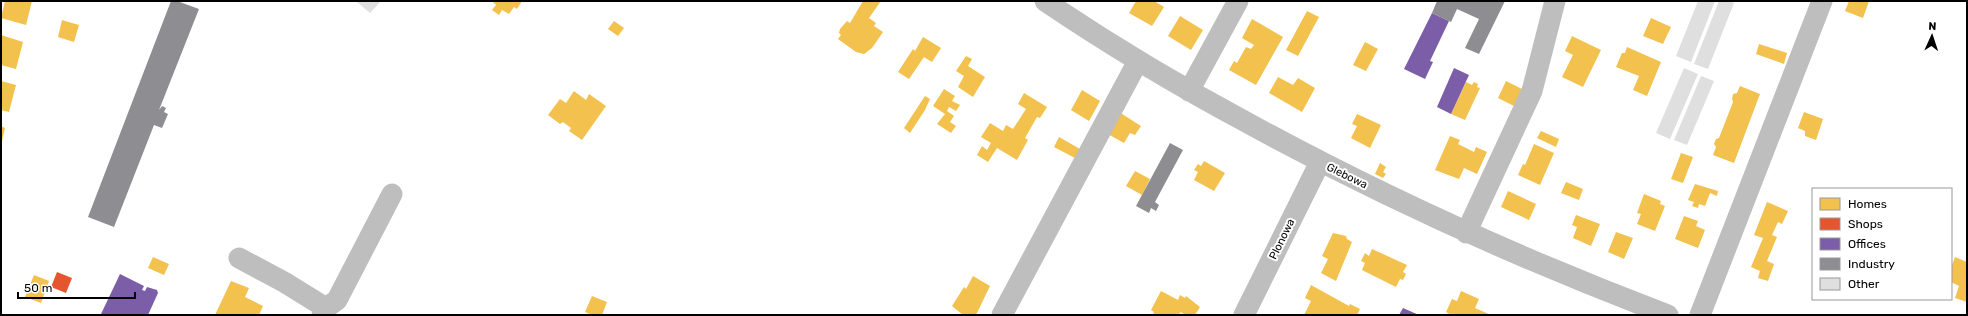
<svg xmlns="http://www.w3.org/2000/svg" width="1968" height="316" font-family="Rubik,sans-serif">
<rect width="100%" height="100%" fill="#fff"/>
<path fill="#f2c14e" d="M5 1H32L26 25 1 18Z
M492 1H522L517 9 514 7 509 14 502 10 499 15 492 10 496 5Z
M863 1H881L869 18 876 23 874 26 883 32 872 48 864 54 856 52 838 39 841 35 839 33 840 29 847 21 850 23Z
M1136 1H1154L1164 7 1152 26 1129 13Z
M1849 1H1869L1863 18 1845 11Z
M1307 11 1319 17 1298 56 1286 50Z
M1180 16 1203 30 1191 50 1168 36Z
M1651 18 1671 27 1663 44 1643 36Z
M1252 19 1283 37 1256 85 1229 70 1234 61 1237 63 1246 47 1251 49 1254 45 1242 38Z
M62 20 79 25 74 42 58 37Z
M614 21 624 28 618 36 608 29Z
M1 35 23 42 16 69 1 65Z
M1572 36 1601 50 1583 87 1562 77 1573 55 1565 51Z
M923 37 941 48 932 62 924 57 909 79 898 72 913 49 915 51Z
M1365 42 1378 49 1366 71 1353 65Z
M1759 44 1787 53 1784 64 1756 54Z
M1627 47 1661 62 1647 96 1633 90 1639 76 1616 67 1622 53H1625Z
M966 56 972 59 968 66 985 77 973 97 958 87 964 76 956 71Z
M1278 77 1293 85 1298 78 1315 88 1302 112 1269 93Z
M1 81 16 85 9 112 1 110Z
M1506 81 1522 89 1514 106 1498 98Z
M1466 82 1472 85 1474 82 1478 84 1477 87 1480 88 1465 120 1451 114Z
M1740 86 1760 94 1734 163 1713 155 1716 147 1714 144 1716 139 1719 138 1733 102 1732 99 1733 94 1737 93Z
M944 89 955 96 952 101 960 105 956 111 949 107 947 111 954 116 950 122 956 126 951 133 937 124 945 114 933 106Z
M1082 90 1100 101 1089 121 1071 110Z
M574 91 586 100 589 94 606 106 582 140 569 131 571 128 563 122 560 124 548 115 560 99 566 103Z
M1024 93 1047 107 1040 118 1037 117 1025 138 1028 140 1017 160 997 148 988 162 977 155 982 146 987 150 991 143 981 137 990 123 1003 131 1006 125 1013 129 1026 109 1018 104Z
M925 96 930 99 925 110 910 133 904 128Z
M1119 112 1141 126 1135 135 1130 133 1124 143 1106 133Z
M1804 112 1823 119 1816 140 1805 136V131L1798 128Z
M1357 114 1381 125 1370 148 1351 138 1357 126 1352 124Z
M1 126 5 128 2 141H1Z
M1541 131 1559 139 1556 147 1537 138Z
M1450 136 1460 140 1458 144 1474 152 1476 147 1487 152 1477 174 1464 168 1459 179 1435 170Z
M1059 137 1080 149 1075 158 1054 147Z
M1534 144 1554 153 1540 185 1518 175 1523 164 1525 165Z
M1681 153 1693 157 1683 183 1671 179Z
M1204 161 1225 173 1214 191 1194 180 1198 172 1194 170 1198 164 1201 166Z
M1380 163 1386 167 1383 172 1386 174 1383 178 1375 174Z
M1135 171 1150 179 1142 195 1126 186Z
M1566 182 1583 189 1579 200 1561 193Z
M1695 184 1718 191 1717 196 1710 193 1705 206 1699 204 1698 208 1692 206 1694 202 1688 200Z
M1508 191 1536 204 1529 220 1501 207Z
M1644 194 1661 201 1660 204 1665 206 1655 231 1637 224 1641 214 1637 213Z
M1767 202 1788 211 1782 224 1778 222 1772 235 1777 237 1767 261 1774 264 1768 281 1758 278 1760 271 1751 267 1763 238 1754 235Z
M1576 215 1600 224 1591 246 1573 238 1577 227 1572 225Z
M1684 216 1698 221 1696 226 1705 230 1698 248 1675 239Z
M1616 232 1633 238 1624 259 1608 252Z
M1333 233 1346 236 1347 239 1352 242 1336 281 1321 273 1328 259 1322 256Z
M1372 249 1407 265 1403 272 1406 274 1403 280 1400 279 1396 287 1362 270 1365 263 1361 261 1365 253 1369 256Z
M153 257 169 264 164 275 148 268Z
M1955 257 1967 262V302L1955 298 1959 286 1951 282V268Z
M34 275 49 281 41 303 25 297Z
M973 276 990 286 976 315H963L952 306 964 287 966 289Z
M231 281 249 288 245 297 263 306 259 315H215Z
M1311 285 1349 306 1350 304 1360 309 1357 315H1304L1311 301 1305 298Z
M1161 291 1178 300 1180 295 1185 298 1186 296 1200 307 1195 315H1185L1181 312 1178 315H1153L1154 312 1151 310Z
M1461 291 1479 299 1475 308 1491 315H1451L1446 312 1452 299 1457 301Z
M592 296 607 302 602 315H592L585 312Z"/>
<path fill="#e4572e" d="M57 272 72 278 66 293 51 287Z"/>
<path fill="#7b5ea7" d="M1432 13 1449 21 1430 61 1433 62 1425 79 1404 69Z
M1454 68 1469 75 1451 114 1437 107Z
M120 274 144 286 142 290 145 291 147 287 157 290 158 293 148 315 101 314Z
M1403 308 1419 315H1399Z"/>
<path fill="#8d8d92" d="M171 1H177L199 9 159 110 162 106 166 108 164 112 168 114 162 128 154 125 114 227 88 217Z
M1437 1H1505L1479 54 1465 48 1479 19 1457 9 1451 22 1432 13Z
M1170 143 1183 150 1155 202 1159 205 1156 211 1151 208 1149 213 1136 206Z"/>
<path fill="#dfdfdf" d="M358 1H381L370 13 357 2Z
M1698 1H1715L1691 62 1676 56Z
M1719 1H1729L1734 3 1708 69 1694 64Z
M1684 68 1698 74 1670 139 1656 133Z
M1701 76 1714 81 1687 145 1674 140Z"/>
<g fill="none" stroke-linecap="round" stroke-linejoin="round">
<path stroke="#bebebe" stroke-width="21" d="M1045 1C1110 45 1177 85 1246 122 1383 197 1523 260 1668 315
M1189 91 1238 1
M1466 233 1532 91 1555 1
M239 258 284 282 326 308
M322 315 326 308 337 300 392 194
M1002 315 1138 61
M1244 315 1320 162
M1700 315 1822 1"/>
</g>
<g text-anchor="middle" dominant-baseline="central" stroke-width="4" stroke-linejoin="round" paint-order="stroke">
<g font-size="11" fill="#000" stroke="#fff">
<text transform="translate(1347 176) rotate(26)">Glebowa</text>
<text transform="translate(1282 239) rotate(-64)">Plonowa</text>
</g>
</g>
<rect width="1968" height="316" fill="none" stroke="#000000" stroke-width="4"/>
<rect x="1812" y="188" width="140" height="112" fill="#ffffff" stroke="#999999"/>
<rect x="1820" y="198" width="20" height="12" fill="#f2c14e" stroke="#999999"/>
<text x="1848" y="208" font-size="12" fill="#000000">Homes</text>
<rect x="1820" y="218" width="20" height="12" fill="#e4572e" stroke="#999999"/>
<text x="1848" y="228" font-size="12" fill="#000000">Shops</text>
<rect x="1820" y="238" width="20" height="12" fill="#7b5ea7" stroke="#999999"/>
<text x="1848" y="248" font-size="12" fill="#000000">Offices</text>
<rect x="1820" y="258" width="20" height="12" fill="#8d8d92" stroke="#999999"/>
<text x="1848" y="268" font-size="12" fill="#000000">Industry</text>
<rect x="1820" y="278" width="20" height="12" fill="#dfdfdf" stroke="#999999"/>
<text x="1848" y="288" font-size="12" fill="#000000">Other</text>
<g transform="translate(1932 36) rotate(3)" stroke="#ffffff" stroke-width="3" paint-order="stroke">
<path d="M0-3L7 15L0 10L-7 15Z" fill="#000000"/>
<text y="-6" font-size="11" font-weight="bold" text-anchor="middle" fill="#000000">N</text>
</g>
<path d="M18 292v6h117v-6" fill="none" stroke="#000000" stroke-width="2"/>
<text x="24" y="292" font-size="12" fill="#000000" stroke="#ffffff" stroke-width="3" paint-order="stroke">50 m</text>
</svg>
